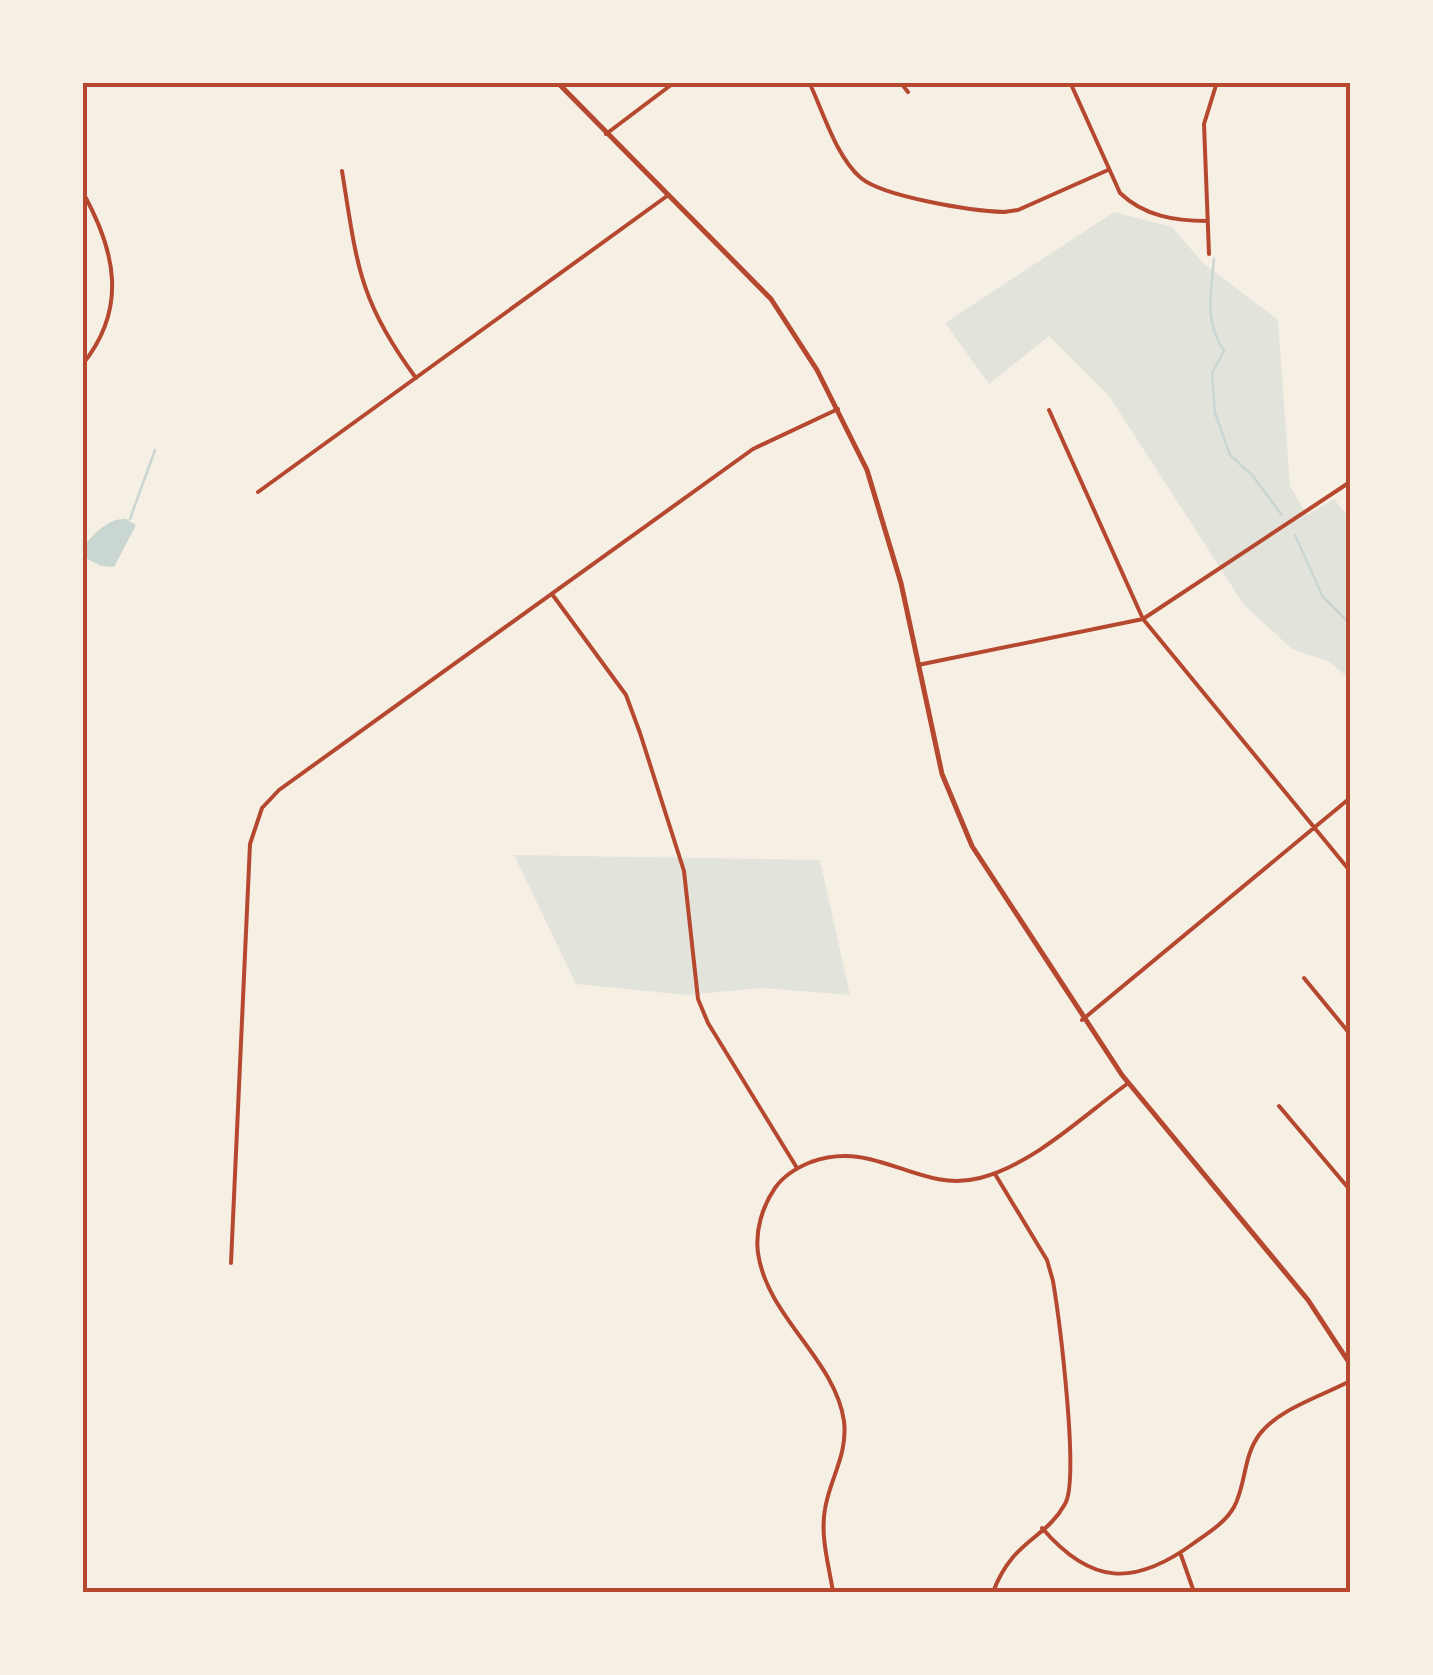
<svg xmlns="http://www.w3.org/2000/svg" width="1433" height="1675" font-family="Overpass,sans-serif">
<rect width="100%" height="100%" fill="#f6efe4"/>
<path fill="#e2e4dc" d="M1114 212 1172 227 1202 262 1278 320 1290 486 1307 515 1334 499 1350 519V679L1328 661 1292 649 1244 605 1109 396 1049 336 989 384 945 323Z
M514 855 820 860 850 995 762 988 687 995 576 984Z"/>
<path fill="#c9d6d2" d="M126 519 136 525 114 567 101 566 84 557 85 544C96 532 109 518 126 519Z"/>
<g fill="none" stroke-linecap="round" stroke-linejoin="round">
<path stroke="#c9d6d2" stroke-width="2.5" d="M1214 259C1211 293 1204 321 1224 351L1212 373 1215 413 1230 455 1252 475 1282 515
M130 519 155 450
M1295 535 1323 597 1350 624"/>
<path stroke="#b5482f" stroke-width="4" d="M809 82C823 111 836 157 861 178 884 197 972 211 1004 212L1018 210 1108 170
M900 82 908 92
M1070 82 1120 193C1144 216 1175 221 1207 221
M606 134 675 82
M342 171C357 263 358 300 416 378
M82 191C116 251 128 309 82 365
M1209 254 1204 124 1217 82
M1049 410 1143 619 1350 871
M258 492 667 196
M552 594 626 695 640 733 684 871 698 999 708 1023 797 1168
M918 665 1143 619 1350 482
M1304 978 1350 1034
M1082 1020 1350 798
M1279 1106 1350 1190
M231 1263 250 844 262 808 279 790 753 449 838 409
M1042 1528C1091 1585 1134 1587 1194 1543 1208 1533 1225 1523 1234 1507 1246 1485 1243 1457 1259 1435 1278 1409 1322 1396 1350 1381
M1181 1555 1194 1592
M833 1592C829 1566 820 1536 825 1509 830 1478 848 1455 844 1421 835 1359 767 1317 758 1253 755 1231 762 1207 775 1188 784 1175 796 1168 811 1162 876 1138 918 1194 980 1178 1034 1164 1083 1116 1127 1084
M993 1592C1013 1539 1045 1540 1065 1504 1080 1479 1059 1317 1053 1281L1047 1260 995 1174"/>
<path stroke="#b5482f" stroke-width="5" d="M557 82 771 299 817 370 867 470 901 583 942 774 972 846 1122 1075 1308 1300 1350 1364"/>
</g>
<rect width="1433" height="1675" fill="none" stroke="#f6efe4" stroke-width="170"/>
<rect x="85" y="85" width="1263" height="1505" fill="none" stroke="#b5482f" stroke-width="4"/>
</svg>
